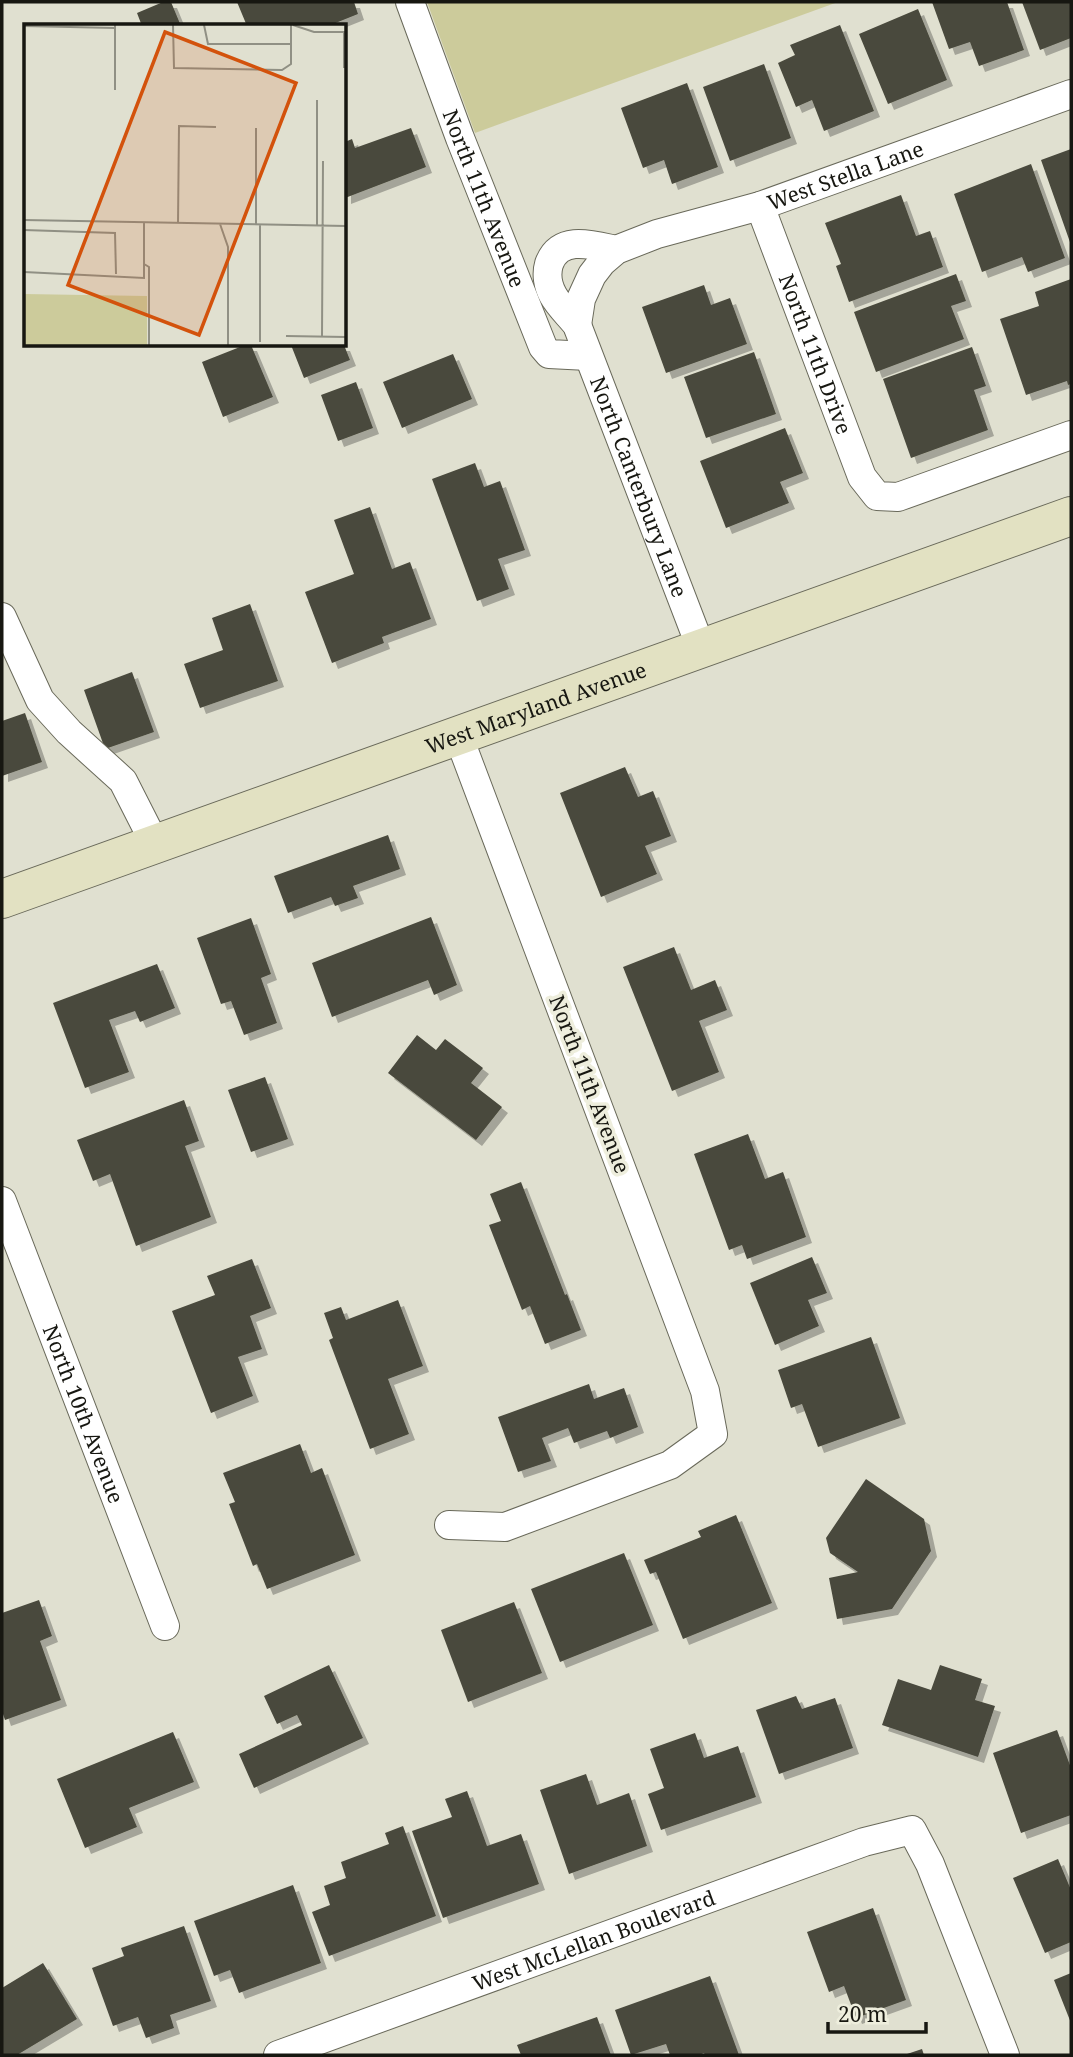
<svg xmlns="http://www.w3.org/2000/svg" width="1073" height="2057" font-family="'Noto Serif',serif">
<defs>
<filter id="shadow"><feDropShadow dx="6" dy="6" stdDeviation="0" flood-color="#0004"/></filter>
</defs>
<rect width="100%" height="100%" fill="#e0e0d0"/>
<path fill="#cccb9b" d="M427 2H838L475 133Z"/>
<path fill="#49493c" filter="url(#shadow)" d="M163 2H171L181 26H142L137 13Z
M237 2H354L358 14 328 26H247Z
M932 2H1007L1024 50 979 66 970 42 949 49Z
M1022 2H1071V38L1040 50Z
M918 9 947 80 888 104 859 34Z
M840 25 874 111 824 131 812 100 796 107 778 63 795 55 790 45Z
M764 64 791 138 730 161 703 87Z
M687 83 718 167 672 184 664 160 643 168 621 108Z
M411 128 426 167 345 198V142L352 139 355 148Z
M1071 149V245L1041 160Z
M1031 164 1065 258 1028 272 1022 257 982 272 954 194Z
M901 195 916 236 930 231 943 267 849 302 836 266 841 264 825 223Z
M956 274 966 301 951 306 964 339 876 372 854 312Z
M1071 279V384L1068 385 1067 381 1026 395 1000 319 1039 306 1035 292Z
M704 285 711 305 730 298 747 344 666 373 642 307Z
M245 345H251L273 397 223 417 202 362Z
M291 345H344L350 360 304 378Z
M972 347 986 386 974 390 988 430 911 458 883 379Z
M754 352 776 414 706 438 684 377Z
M453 354 472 399 402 428 383 382Z
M356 382 373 428 338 441 321 395Z
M785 428 803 473 780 482 789 503 726 528 700 461Z
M475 463 484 487 500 481 525 550 498 559 509 589 477 601 432 479Z
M370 507 392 569 410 562 431 619 382 637 384 643 332 663 305 592 354 574 334 520Z
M250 604 278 681 200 708 184 664 223 650 212 618Z
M132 672 154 732 105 749 84 690Z
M25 713 42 762 2 776V721Z
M625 767 638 797 653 791 671 836 645 846 657 874 601 897 560 793Z
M388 835 400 869 353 886 358 898 335 906 331 897 288 913 274 876Z
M431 917 457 985 434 995 428 980 332 1017 312 963Z
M251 918 271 974 261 978 277 1023 244 1035 231 1001 221 1004 197 938Z
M674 947 691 990 715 980 727 1010 699 1021 719 1072 672 1091 623 967Z
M157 964 175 1008 140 1022 135 1011 109 1020 129 1072 85 1088 53 1003Z
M417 1035 436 1050 445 1039 483 1068 471 1083 502 1107 476 1140 388 1073Z
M265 1077 288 1139 251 1152 228 1090Z
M184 1100 199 1141 185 1146 211 1217 136 1246 110 1174 93 1181 77 1140Z
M748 1134 765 1179 783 1172 806 1237 747 1259 742 1245 729 1250 694 1154Z
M521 1182 565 1295 567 1294 581 1330 545 1344 530 1306 522 1310 489 1225 501 1221 490 1194Z
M812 1257 827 1293 808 1300 819 1326 775 1345 750 1283Z
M252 1259 271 1308 250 1316 262 1349 238 1357 253 1396 211 1413 172 1311 215 1295 207 1276Z
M398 1300 423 1366 388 1379 409 1434 370 1449 329 1340 333 1338 324 1313 341 1307 346 1320Z
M871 1337 900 1418 818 1447 802 1404 791 1408 778 1370Z
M589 1384 594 1399 624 1388 638 1427 610 1438 607 1431 574 1443 568 1428 542 1438 551 1461 518 1472 498 1417Z
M300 1444 311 1473 322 1468 355 1555 267 1589 257 1564 253 1566 229 1504 235 1502 223 1473Z
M866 1479 924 1519 931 1551 892 1609 837 1619 829 1578 858 1572 830 1553 826 1538Z
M736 1515 772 1603 683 1639 656 1572 650 1574 644 1560 701 1537 698 1531Z
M624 1553 653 1625 560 1662 531 1589Z
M39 1600 52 1636 40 1641 61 1700 5 1720 2 1711V1613Z
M514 1602 542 1673 468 1702 441 1630Z
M329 1665 363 1738 254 1788 239 1754 302 1725 297 1715 277 1724 264 1696Z
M940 1665 982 1679 975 1700 995 1706 978 1757 882 1725 898 1679 931 1690Z
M796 1696 802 1709 835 1698 853 1748 779 1774 756 1710Z
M1057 1730 1071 1768V1815L1021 1833 993 1753Z
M173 1732 194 1782 129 1808 137 1827 85 1848 57 1779Z
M695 1733 704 1758 738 1746 756 1797 661 1830 648 1794 664 1788 650 1749Z
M586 1774 597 1805 629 1793 647 1846 569 1874 540 1790Z
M467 1791 487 1846 521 1834 539 1884 443 1918 412 1831 452 1817 445 1799Z
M403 1826 436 1916 329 1956 312 1912 330 1905 324 1886 346 1878 341 1862 389 1844 385 1833Z
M1058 1859 1071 1890V1942L1045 1953 1013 1878Z
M293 1885 321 1963 239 1993 230 1970 214 1976 194 1921Z
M873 1908 906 2000 856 2018 844 1986 829 1992 807 1932Z
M184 1926 211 2001 170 2015 174 2028 146 2038 138 2017 113 2026 92 1968 124 1956 121 1948Z
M43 1963 77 2019 17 2055H2V1988Z
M1071 1973V2023L1054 1980Z
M710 1976 739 2055H705L704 2053 699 2055H670L666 2044 631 2055 615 2010Z
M597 2017 611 2055H521L517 2045Z
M922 2049 924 2055H904Z"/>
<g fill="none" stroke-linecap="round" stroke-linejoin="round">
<defs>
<g id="street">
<path id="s1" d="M410 2 460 138 543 347 549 354 588 356"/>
<path id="s2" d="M760 206 862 477 877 496 898 497 1071 435"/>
<path id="s3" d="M616 250C593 245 560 234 549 264 546 274 548 286 553 295 559 306 570 316 577 325L701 648"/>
<path id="s4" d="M577 325 581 299 592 275 602 262 616 250 657 234 760 206 1071 94"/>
<path d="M2 617 40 700 69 732 123 781 155 844"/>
<path id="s5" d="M2 1201 165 1626"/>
<path d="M449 1525 505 1527 670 1465 713 1434 705 1391 458 735"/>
<path id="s6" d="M278 2055 864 1842 912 1830 930 1864 1005 2055"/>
</g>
<g id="secondary">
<path id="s7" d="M2 899 1071 516"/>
</g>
</defs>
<use href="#street" stroke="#69695a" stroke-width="30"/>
<use href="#secondary" stroke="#69695a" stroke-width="40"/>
<use href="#street" stroke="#fff" stroke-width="28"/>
<use href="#secondary" stroke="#e2e1c2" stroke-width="38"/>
</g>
<g text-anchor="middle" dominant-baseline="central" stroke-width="7" stroke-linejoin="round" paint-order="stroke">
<g font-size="21" fill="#171711" stroke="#eed">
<text stroke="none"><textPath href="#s4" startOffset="329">West Stella Lane</textPath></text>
<text stroke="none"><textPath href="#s1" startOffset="210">North 11th Avenue</textPath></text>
<text stroke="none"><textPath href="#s2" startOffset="158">North 11th Drive</textPath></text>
<text stroke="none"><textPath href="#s3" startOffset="320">North Canterbury Lane</textPath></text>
<text stroke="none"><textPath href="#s7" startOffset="567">West Maryland Avenue</textPath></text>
<text transform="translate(590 1084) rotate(69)">North 11th Avenue</text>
<text stroke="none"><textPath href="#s5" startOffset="228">North 10th Avenue</textPath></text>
<text stroke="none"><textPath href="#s6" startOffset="336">West McLellan Boulevard</textPath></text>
</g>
</g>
<g transform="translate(24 24)">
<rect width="322" height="322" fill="#e0e0d0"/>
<path d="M0 270 123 272V321H0Z" fill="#cccb9b"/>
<path fill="none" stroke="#909084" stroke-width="2" d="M91 1V66M149 1 150 44 258 46 267 40V1M180 1 184 20H267M269 1 290 8H322M0 2 91 4M320 44V8M293 76V202M232 104V201M0 196 322 202M154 199 155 102 192 103M196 200 204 223V321M0 206 91 209 92 250M120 240 125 243V321M0 248 120 254V199M262 312 322 313M298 312 299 137M236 318V201"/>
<path fill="#d3520c" fill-opacity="0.15" stroke="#d3520c" stroke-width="3.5" d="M141 8 272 59 175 311 44 261Z"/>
<rect width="322" height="322" fill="none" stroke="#171711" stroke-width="3.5"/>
</g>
<rect width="1073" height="2057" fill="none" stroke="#171711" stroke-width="7"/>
<path d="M828 2022v10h98v-10" fill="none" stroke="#171711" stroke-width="3.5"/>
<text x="838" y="2022" font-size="21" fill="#171711" stroke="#eeeedd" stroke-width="5" paint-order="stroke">20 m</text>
</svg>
